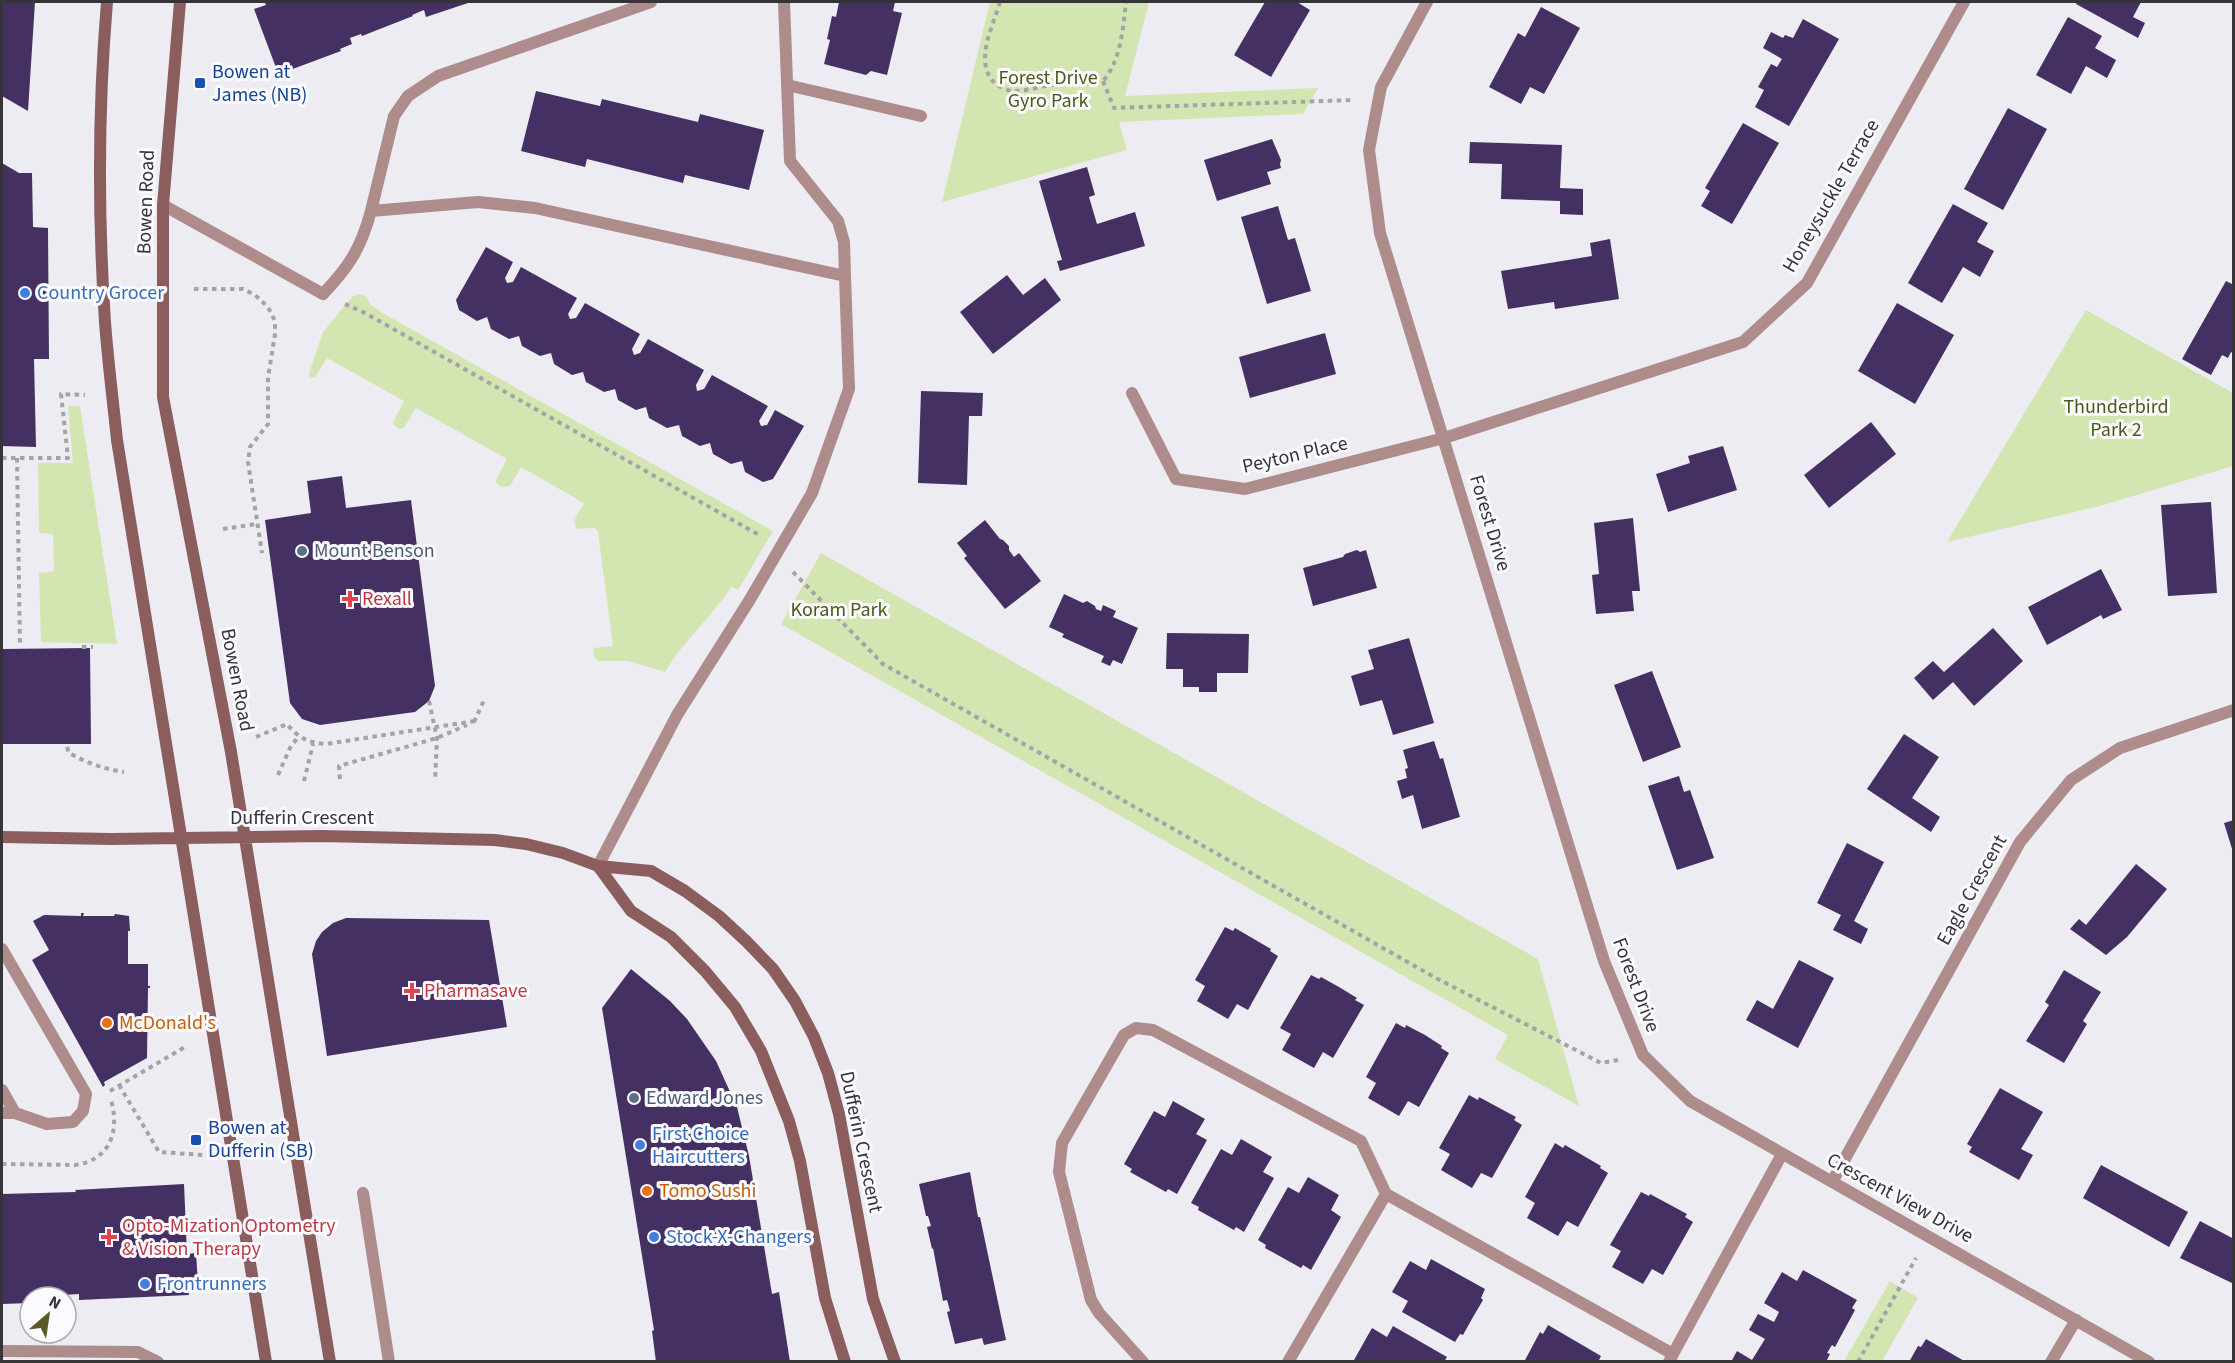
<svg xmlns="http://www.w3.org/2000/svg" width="2235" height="1363" font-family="'Source Sans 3',sans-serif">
<rect width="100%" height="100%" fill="#eeecf3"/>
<path fill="#d3e6b1" d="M990 2H1149L1125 96 1318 88 1303 114 1119 122 1127 150 942 202Z
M358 294 366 296 371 305 384 314 773 531 738 590 731 587C712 617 683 641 665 672L628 661H598L593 654 594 648 613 646 598 532 595 528 578 529C569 521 580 512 584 503L521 467 510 486 503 487 497 484 496 480 507 459 416 408 404 428 399 429 394 425 393 422 404 401 327 358 315 378 310 377 309 373 323 332 352 297Z
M2086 310 2233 393V466L2100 506 1947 542Z
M68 406H80L117 644 41 642 39 573 54 571 53 534 39 533 38 463H73Z
M821 553 1538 959 1579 1106 1495 1059 1508 1035 781 624Z
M1890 1281 1918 1298 1882 1361H1844Z"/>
<path fill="#453063" d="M2 2H35L28 111 2 96Z
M269 2H471L426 17 424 10 412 15 413 16 362 36 361 34 350 38 352 44 340 49 341 51 290 70V68L278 73 254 9 266 5 265 3Z
M839 2H895L893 11 902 13 887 75 871 71 866 75 824 64 830 40 827 39 832 16 836 17Z
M1265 2H1297L1310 10 1271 77 1234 55Z
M2077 2H2141L2133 17 2145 23 2138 38 2076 4Z
M1541 7 1580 28 1544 94 1530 87 1521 104 1489 87 1518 33 1525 37Z
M2068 17 2102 36 2095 48 2116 60 2107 78 2086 66 2071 94 2036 75Z
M1803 19 1839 39 1789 126 1755 107 1764 90 1758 87 1771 64 1777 67 1782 59 1763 48 1771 32 1783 38 1785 35 1793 38Z
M536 91 600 106 602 99 698 122 700 114 764 130 749 190 685 175 683 183 587 159 585 167 521 151Z
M2008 108 2047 129 2003 210 1964 189Z
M1743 123 1779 143 1732 224 1701 206 1710 191 1705 188Z
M1272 139 1281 160 1280 164 1281 168 1267 172 1271 184 1217 201 1204 160Z
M1470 142 1562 145 1560 188 1583 189V215L1560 214V201L1501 199 1502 164 1469 163Z
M2 163 19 173H32L33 227 48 228 49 359H34L36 447 2 446Z
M1087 167 1095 195 1089 197 1097 224 1135 212 1145 246 1060 271 1057 261 1062 260 1039 181Z
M1953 204 1988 223 1977 242 1994 251 1980 277 1963 267 1942 303 1908 283Z
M1278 206 1288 240 1295 238 1311 291 1267 304 1241 217Z
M1610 239 1619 299 1555 309 1554 302 1508 309 1501 271 1592 256 1590 243Z
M486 247 513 262 505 278 507 283 513 282 521 267 577 298 568 314 570 319 576 318 585 303 640 334 632 349 634 355 640 353 648 339 704 370 696 385 697 391 704 389 712 375 768 406 759 421 761 426 767 425 775 410 804 426 773 479 763 482 745 472 742 461 731 464 713 454 710 443 700 446 682 436 679 425 667 428 649 418 646 407 636 410 618 400 615 389 604 392 586 382 583 372 572 375 554 364 551 353 540 356 522 346 519 336 509 339 491 329 487 317 477 321 459 310 456 300Z
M1007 275 1023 295 1045 278 1061 300 993 354 960 312Z
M2226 281 2234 285V354L2231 352 2228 358 2222 355 2211 375 2182 359Z
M1897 303 1954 335 1915 404 1858 371Z
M1325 333 1336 374 1250 398 1239 357Z
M921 391 983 393 982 416H969L967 485 918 483Z
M1871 422 1896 454 1829 508 1804 475Z
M1723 446 1737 490 1668 512 1656 474 1690 463 1688 456Z
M342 476 346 508 411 500 435 686 429 701 415 712 320 725 302 719 290 703 265 520 311 513 307 481Z
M2211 502 2217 593 2168 596 2161 505Z
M1633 518 1640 591H1632L1634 611 1596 614 1592 575 1599 574 1594 523Z
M985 520 1000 539 1003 540 1009 546V550L1014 557 1019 553 1041 581 1005 609 964 558 967 556 957 543Z
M1357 550 1360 552 1366 550 1377 588 1313 606 1303 568 1343 557 1345 554Z
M2101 569 2122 610 2103 619 2101 615 2047 645 2028 607Z
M1064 594 1083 603 1087 601 1095 606 1096 609 1101 611 1103 605 1116 611 1113 617 1138 628 1122 664 1113 660 1110 666 1101 662 1104 656 1062 637 1064 634 1049 627Z
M1993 628 2023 661 1974 706 1953 682 1933 700 1914 678 1933 661 1944 672Z
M1167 633 1249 634 1248 673H1217V692H1199V687H1183V669H1166Z
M1409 638 1434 723 1393 735 1382 700 1360 706 1351 676 1374 669 1368 650Z
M90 648 91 744H2V649Z
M1652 671 1681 747 1643 762 1614 685Z
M1904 734 1939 757 1912 798 1940 817 1931 832 1867 789Z
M1434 741 1440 759 1443 758 1460 817 1422 829 1413 795 1402 799 1397 781 1407 778 1405 769 1408 768 1403 750Z
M1679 776 1684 792 1690 790 1714 858 1677 870 1648 786Z
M2234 820V852H2233L2224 823Z
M1847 843 1884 862 1854 921 1868 929 1861 944 1833 930 1841 915 1817 903Z
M2136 864 2167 889 2127 937 2106 955 2070 929 2079 919 2086 925Z
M81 913H84L83 916H114L115 914 129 916 130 931H128V964H148V986H150V988H148L147 1058 104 1082 105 1085 103 1087 32 960 49 950 33 921 44 915 81 916Z
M346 918 489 920 507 1027 327 1056 312 954 316 941 322 932 333 923Z
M1225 927 1233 931 1235 928 1271 949 1270 951 1278 956 1248 1010 1237 1004 1228 1019 1197 1001 1205 986 1195 980Z
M1799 960 1834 978 1798 1048 1746 1020 1757 1000 1773 1009Z
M631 969 670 1001 687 1019 716 1061 737 1107 749 1156 772 1294 779 1292 790 1362H656L652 1331 654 1330 602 1008Z
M2064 970 2101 992 2083 1021 2087 1024 2064 1063 2026 1041 2049 1005 2045 1002Z
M1311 975 1319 979 1321 977 1339 987 1357 998 1355 1000 1364 1005 1333 1058 1323 1052 1314 1068 1282 1050 1291 1034 1280 1028Z
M1396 1023 1405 1028 1406 1025 1425 1035 1442 1046 1441 1048 1449 1053 1419 1107 1408 1101 1399 1116 1368 1098 1376 1083 1366 1077Z
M2000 1088 2043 1112 2021 1149 2033 1155 2019 1180 1969 1152 1972 1147 1967 1144Z
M1469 1095 1478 1100 1479 1097 1516 1117 1514 1120 1522 1125 1492 1178 1481 1173 1472 1188 1441 1170 1450 1154 1439 1148Z
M1173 1101 1205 1119 1196 1134 1207 1140 1177 1194 1168 1189 1166 1192 1130 1172 1132 1169 1124 1164 1154 1111 1165 1117Z
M1241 1139 1272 1157 1263 1172 1274 1178 1244 1232 1236 1227 1234 1230 1198 1210 1199 1207 1191 1203 1221 1149 1232 1155Z
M1555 1143 1563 1148 1565 1145 1601 1166 1600 1168 1608 1173 1578 1227 1567 1221 1558 1236 1527 1218 1535 1203 1525 1197Z
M2101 1165 2188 1212 2169 1247 2083 1198Z
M970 1172 978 1217H980L1006 1340 984 1345 982 1338 955 1344 947 1312 950 1311 947 1300 943 1301 933 1248 932 1249 927 1227 931 1226 928 1216H926L919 1184Z
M1308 1177 1339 1195 1331 1210 1341 1217 1311 1270 1303 1265 1301 1268 1265 1248 1266 1245 1258 1240 1288 1187 1299 1193Z
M184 1184 187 1254 196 1253 198 1284 188 1285 189 1295 79 1300V1294L63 1295V1297H30V1303L2 1304V1194L76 1192 75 1190Z
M1641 1192 1649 1196 1650 1194 1687 1214 1685 1217 1693 1222 1663 1275 1652 1269 1643 1284 1612 1267 1621 1251 1610 1245Z
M2200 1221 2234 1239V1284L2180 1258Z
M1431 1259 1485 1289 1481 1298 1483 1300 1473 1317 1463 1335 1460 1334 1455 1342 1402 1312 1408 1301 1392 1292 1410 1261 1426 1270Z
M1803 1270 1857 1300 1852 1308 1855 1310 1835 1347 1832 1345 1827 1353 1830 1354 1826 1362H1731L1737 1351 1752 1360 1765 1339 1749 1330 1758 1314 1774 1322 1779 1312 1764 1303 1782 1272 1797 1281Z
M1548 1325 1601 1356 1598 1362H1524L1540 1332 1543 1334Z
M1393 1326 1447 1357 1444 1362 1354 1360 1372 1328 1387 1337Z
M1926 1339 1966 1362H1909L1918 1346 1921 1347Z"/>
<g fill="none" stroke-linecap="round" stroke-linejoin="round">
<path stroke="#a4a3a8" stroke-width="4" stroke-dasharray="4.5 4.5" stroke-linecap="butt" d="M1000 2C993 26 972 65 997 85 1002 88 1008 91 1014 91 1028 91 1043 86 1056 84 1072 82 1087 86 1103 81 1121 60 1123 29 1126 2
M1103 81 1114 108 1354 100
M194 289H243L255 295 268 307 275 321V334L268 378V424L250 447 248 462 262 553
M345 304 365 313 761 536
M2 458H68L61 394 85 395
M17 458 20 646
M223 529 257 524
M793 572 883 664 1434 977 1601 1063 1618 1060
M82 647H93
M429 701 437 738 435 781
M474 722 485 698
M256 737 287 724C298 738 309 743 326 744L475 721
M67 747 69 753C87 763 104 769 124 772
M278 775 290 748 298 737
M340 779 339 766 437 738 467 725
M304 781 313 744
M119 1085 159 1152 203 1155
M110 1091 185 1047
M2 1164 75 1165C110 1160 120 1132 111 1100
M1858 1362 1916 1258"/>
<path stroke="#ad8c8b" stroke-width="12" d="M784 2 790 161 838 221 844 242 845 276
M787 85 921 116
M163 205 323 294C349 267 361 248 371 211L478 202 535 208 845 276 849 389 812 493 749 601 677 715 598 866
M371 211 394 116 408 96 438 76 651 2
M2 949 86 1094 83 1111 73 1122 47 1124 15 1113H2
M2 1090 15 1113
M363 1193 389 1362
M2 1351 138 1352 158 1362
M1673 1354 1782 1154
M1143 1362 1099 1313 1091 1300 1059 1172 1062 1143 1124 1035 1136 1028 1153 1030 1361 1141 1386 1194 1673 1354 1669 1362
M1288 1362 1386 1194
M2051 1362 2076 1320"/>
<path stroke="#ad8c8b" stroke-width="12" d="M1427 2 1381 87 1369 150 1380 233 1604 961 1643 1055 1690 1101 2149 1362
M1132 393 1176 479 1245 489 1444 438 1743 342 1807 283 1964 2
M1832 1182 2020 842 2071 780 2120 748 2234 710"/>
<path stroke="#8b5e5d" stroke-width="12" d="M107 2C98 108 98 216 105 322 108 362 113 401 117 440L266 1362
M180 2 163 205V397L231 752 330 1362
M2 837 111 839 322 836 495 840 526 844 563 853 598 866 651 871 685 891 719 916 746 941 773 969 795 1001 814 1037 828 1073 839 1114 873 1299 895 1362
M598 866 631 911 671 937 705 971 735 1007 761 1051 789 1121 800 1161 825 1298 845 1362"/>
</g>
<g fill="#1a4fb4" stroke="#fbfafe" stroke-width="2">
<rect x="194" y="77" width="12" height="12" rx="3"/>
<rect x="190" y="1134" width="12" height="12" rx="3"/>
</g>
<g fill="#3f7fe0" stroke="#fbfafe" stroke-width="2">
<circle cx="25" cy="293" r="6"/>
<circle cx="640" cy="1145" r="6"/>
<circle cx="654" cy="1237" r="6"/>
<circle cx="145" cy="1284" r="6"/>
</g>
<g fill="#5c6f8a" stroke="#fbfafe" stroke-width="2">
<circle cx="302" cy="551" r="6"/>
<circle cx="634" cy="1098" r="6"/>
</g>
<g fill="#e0444e" stroke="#fbfafe" stroke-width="2">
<path d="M347 590h6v6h6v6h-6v6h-6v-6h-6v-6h6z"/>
<path d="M409 982h6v6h6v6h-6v6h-6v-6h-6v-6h6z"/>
<path d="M106 1228h6v6h6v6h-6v6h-6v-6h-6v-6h6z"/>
</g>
<g fill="#e8710a" stroke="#fbfafe" stroke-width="2">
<circle cx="107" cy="1023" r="6"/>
<circle cx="647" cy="1191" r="6"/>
</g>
<g text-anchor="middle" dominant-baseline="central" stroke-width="6" stroke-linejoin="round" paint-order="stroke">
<g font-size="20" fill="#164399" stroke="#fbfafe" text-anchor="start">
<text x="212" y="72">Bowen at<tspan x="212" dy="23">James (NB)</tspan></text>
<text x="208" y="1128">Bowen at<tspan x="208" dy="23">Dufferin (SB)</tspan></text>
</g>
<g font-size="20" fill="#485b18" stroke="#fbfafe">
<text x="1048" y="78">Forest Drive<tspan x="1048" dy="23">Gyro Park</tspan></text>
<text x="2116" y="407">Thunderbird<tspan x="2116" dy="23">Park 2</tspan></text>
<text x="839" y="610">Koram Park</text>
</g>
<g font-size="20" fill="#353437" stroke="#fbfafe">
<text transform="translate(1831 196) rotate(-60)">Honeysuckle Terrace</text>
<text transform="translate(146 202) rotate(-88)">Bowen Road</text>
<text transform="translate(1295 455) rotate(-13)">Peyton Place</text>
<text transform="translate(1490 523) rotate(73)">Forest Drive</text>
<text transform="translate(237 680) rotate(79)">Bowen Road</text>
<text x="302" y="818">Dufferin Crescent</text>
<text transform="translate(1972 890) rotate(-61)">Eagle Crescent</text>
<text transform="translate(1636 985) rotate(69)">Forest Drive</text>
<text transform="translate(861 1142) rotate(78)">Dufferin Crescent</text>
<text transform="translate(1900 1198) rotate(29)">Crescent View Drive</text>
</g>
<g font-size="20" fill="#366cbe" stroke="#fbfafe" text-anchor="start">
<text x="37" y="293">Country Grocer</text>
<text x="652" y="1134">First Choice<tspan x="652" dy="23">Haircutters</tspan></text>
<text x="666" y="1237">Stock-X-Changers</text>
<text x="157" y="1284">Frontrunners</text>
</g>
<g font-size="20" fill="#4e5e75" stroke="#fbfafe" text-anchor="start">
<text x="314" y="551">Mount Benson</text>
<text x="646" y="1098">Edward Jones</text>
</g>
<g font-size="20" fill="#be3a42" stroke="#fbfafe" text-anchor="start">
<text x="362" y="599">Rexall</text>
<text x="424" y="991">Pharmasave</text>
<text x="122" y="1226">Opto-Mization Optometry<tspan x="122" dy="23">&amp; Vision Therapy</tspan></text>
</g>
<g font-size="20" fill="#c56008" stroke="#fbfafe" text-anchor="start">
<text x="119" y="1023">McDonald's</text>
<text x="659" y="1191">Tomo Sushi</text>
</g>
</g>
<rect width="2235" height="1363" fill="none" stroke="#353437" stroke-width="6"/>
<g transform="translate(48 1315) rotate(29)"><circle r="28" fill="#fbfafe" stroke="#acabae" stroke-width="1.5"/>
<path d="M0-4.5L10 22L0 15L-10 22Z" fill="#595a28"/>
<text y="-9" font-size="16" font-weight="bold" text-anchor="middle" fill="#353437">N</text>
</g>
</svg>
